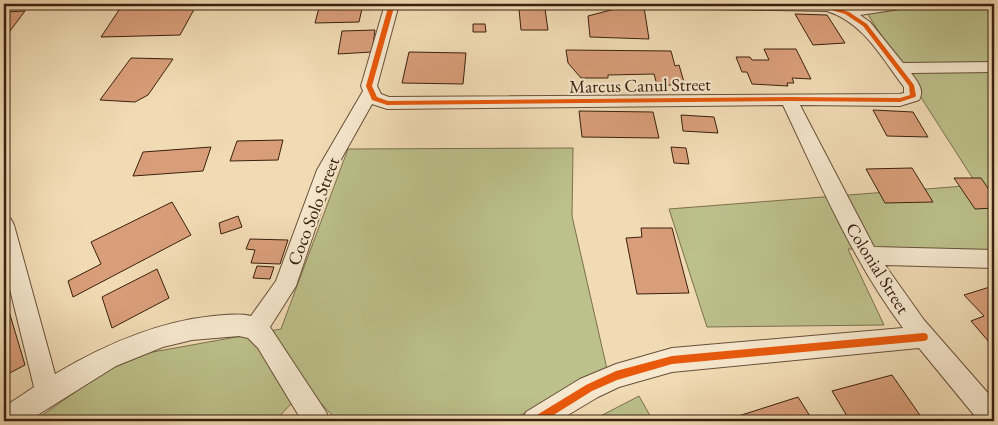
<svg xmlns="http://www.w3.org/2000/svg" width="998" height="425" font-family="'EB Garamond',serif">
<rect width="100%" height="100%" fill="#f1dbb4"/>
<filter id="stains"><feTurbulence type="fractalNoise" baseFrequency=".004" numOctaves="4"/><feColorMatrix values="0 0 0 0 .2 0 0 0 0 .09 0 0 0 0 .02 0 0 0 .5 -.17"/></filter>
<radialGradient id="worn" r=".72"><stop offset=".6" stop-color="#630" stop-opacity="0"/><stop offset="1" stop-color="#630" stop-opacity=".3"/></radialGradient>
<path fill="#bcc08b" stroke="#7c704c" d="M927 4H994V253L848 249 884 325 707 327 669 209 977 185 865 10Z
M573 148 572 216 607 369 510 421H338L306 388 275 421H34L125 357 281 329 348 149Z
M639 396 653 421H591Z"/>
<path fill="#d89e79" stroke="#3b200e" d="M123 4H197L180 35 101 37Z
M320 4H363L359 22 315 23Z
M626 6 644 7 649 39 590 37 588 16Z
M519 9H545L548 30H521Z
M25 11 4 39V12Z
M795 14 827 15 845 43 813 45Z
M473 24H485L486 32H473Z
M375 30 372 52 338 54 342 31Z
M764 49H796L811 79 792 78 794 83H787L788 86 752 84 747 72H742L736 57H750L752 60H769Z
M566 50 671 51 675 66 679 65 684 82H681L682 85H657L654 74 608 75V78H581L568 63Z
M409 52 466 53 463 84 402 83Z
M131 58 173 59 148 95 135 102 100 100Z
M873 110 913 112 928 137 887 136Z
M579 111 653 112 659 138 582 137Z
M681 115 714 117 718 133 683 131Z
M283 140 278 160 230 161 237 141Z
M211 147 203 171 133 176 143 152Z
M671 147 686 148 689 164 674 163Z
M912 168 933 202 885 203 866 169Z
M954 178H981L994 197V208L975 209Z
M172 202 191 235 73 297 68 281 101 264 91 242Z
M238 216 242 227 221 234 219 223Z
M641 228H672L689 293 637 294 626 238 642 237Z
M250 239 288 240 280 264 251 263 255 250 246 249Z
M257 266 274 267 270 279 253 278Z
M157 269 169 298 112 328 102 297Z
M993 286 994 340 989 342 971 321 984 316 964 295Z
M8 308 25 365 4 376V310Z
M892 375 924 421H850L832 391Z
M798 397 813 421H723Z"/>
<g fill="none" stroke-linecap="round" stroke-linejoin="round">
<defs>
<path id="street" d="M385 4H399L377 86 381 94 389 97 900 94 904 93V87C881 57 864 23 827 11L656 8 649 4H832L848 9 879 4H913L906 8 860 15 870 22 903 63 994 62V72L911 73C917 81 925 90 919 100L900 106 800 105 874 247 994 250V268L885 265 924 320 994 400V421H979L919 348 672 372 619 387 598 397 558 421H522L526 412 580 379 616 364 672 348 903 328C852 260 819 181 783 105L387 109 372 104 335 170 296 286 270 327 326 412 330 421H302L258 348 248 338 239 336 192 340 163 347 116 366 28 421H4V407L34 387 4 265V217L11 219 14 225 55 374C104 345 156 322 213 316 225 315 238 313 251 316L276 281 317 170 363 91 361 86Z"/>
</defs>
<use href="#street" stroke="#684f38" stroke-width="2"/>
<use href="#street" fill="#f6e8ce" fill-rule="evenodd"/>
<defs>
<path id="cycleway" d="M389 4H395L372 86 377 97 388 101 789 97 900 98 910 95 909 86 863 26 845 14 828 9 656 6 654 4 828 5 849 12 867 24 914 85 916 96 915 97 900 102 789 101 387 105 372 100 366 86Z
M924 333 927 334 928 337 927 340 924 341 672 364 617 380 592 391 544 421H530L532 418 586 385 616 371 672 356Z"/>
</defs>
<use href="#cycleway" stroke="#f6e8ce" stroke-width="3"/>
<use href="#cycleway" fill="#e8590c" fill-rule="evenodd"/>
</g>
<g text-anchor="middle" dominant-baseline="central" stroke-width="4.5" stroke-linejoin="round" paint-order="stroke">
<g font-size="18" fill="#3b200e" stroke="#f6e8ce">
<text transform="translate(640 85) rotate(-1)">Marcus Canul Street</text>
<text transform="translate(313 211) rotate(-69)">Coco Solo Street</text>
<text transform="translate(878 268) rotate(58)">Colonial Street</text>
</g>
</g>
<rect width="998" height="425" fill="none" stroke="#f1dbb4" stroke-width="20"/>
<rect x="5" y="5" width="988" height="415" fill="none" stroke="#3b200e" stroke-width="2.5"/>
<rect x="10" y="10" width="978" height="405" fill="none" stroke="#3b200e"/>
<rect width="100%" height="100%" filter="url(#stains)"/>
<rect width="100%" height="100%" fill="url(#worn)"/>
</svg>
